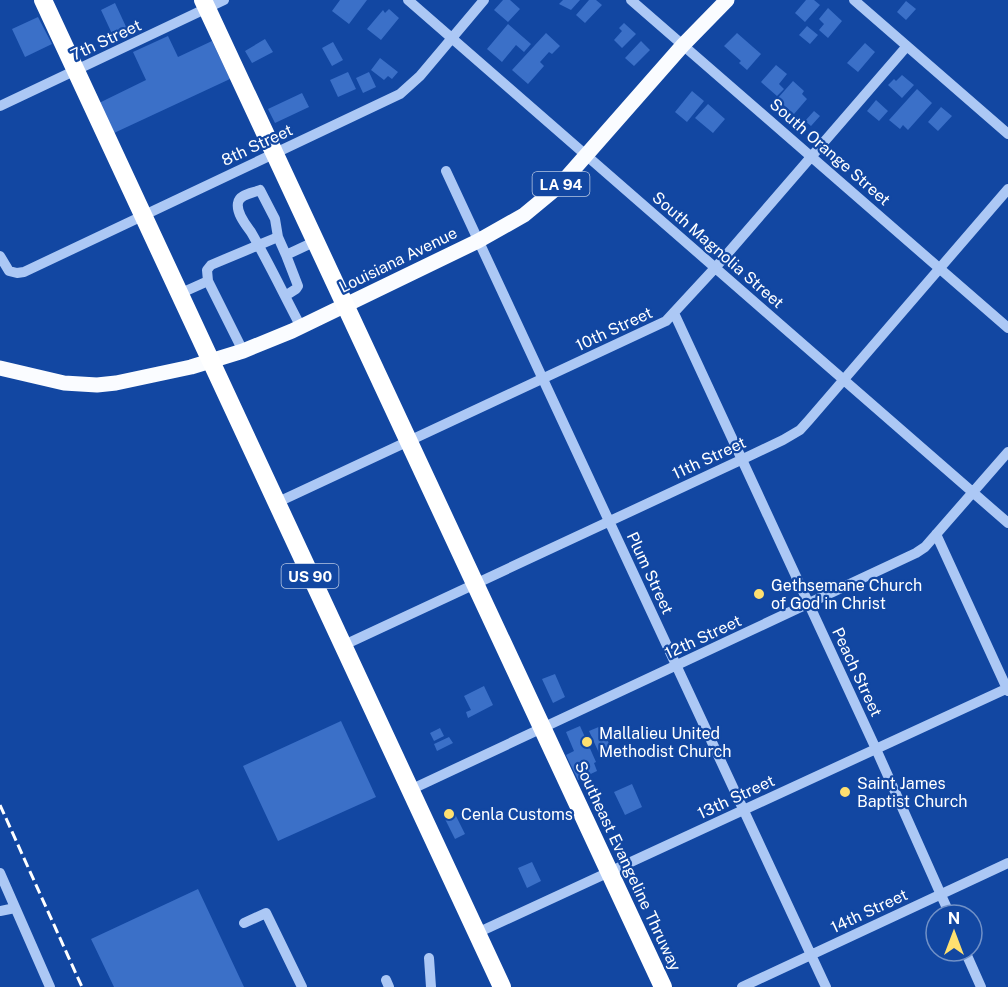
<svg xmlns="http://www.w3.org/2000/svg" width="1008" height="987" font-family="'Public Sans',sans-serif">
<rect width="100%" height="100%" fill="#1247a2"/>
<path fill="#3b70c8" d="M340 0H367L349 24 332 11Z
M503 0H510L520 9 508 22 494 10Z
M563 0H580L571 10 559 4Z
M589 0H596L602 5 585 23 576 15Z
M806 0H814L820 5 805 22 795 13Z
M906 1 916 9 906 20 897 12Z
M115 3 128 31 114 38 101 10Z
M828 8 842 21 828 38 819 30 824 24 819 19Z
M389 9 399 18 381 40 367 29 383 10 385 13Z
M38 17 52 44 25 57 12 29Z
M624 23 636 34 622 48 614 40 622 31 619 28Z
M508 24 531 44 524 52 516 45 502 62 487 49Z
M807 26 818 35 810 44 799 35Z
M546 33 560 46 552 54 549 52 540 62 544 66 528 84 512 70Z
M737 33 761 54 747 70 739 63 741 61 724 46Z
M168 36 178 57 212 41 230 79 114 133 99 103 146 80 133 52Z
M265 39 273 52 252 63 245 51Z
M641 41 650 50 634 66 625 58Z
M333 42 343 60 332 66 322 48Z
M865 43 875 52 858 72 847 63Z
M380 58 398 72 392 79 388 76 384 80 371 70Z
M776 65 787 74 779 84 784 89 777 96 761 82Z
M348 72 356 89 338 97 330 80Z
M369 72 376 87 363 93 356 78Z
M902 75 914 85 902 98 888 85 894 79 896 81Z
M793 81 804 91 802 94 807 99 794 114 777 99Z
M917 89 932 103 908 130 903 125 900 129 889 120Z
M692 91 704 101 687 122 675 112Z
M302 93 309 107 275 123 268 109Z
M876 100 888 111 879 121 867 111Z
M708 104 725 119 713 133 695 118Z
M941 107 952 116 938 131 928 122Z
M814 111 820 116 811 126 805 121Z
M555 674 565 697 553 703 542 679Z
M484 686 493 705 468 718 466 712 471 710 464 696Z
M341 721 376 797 278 841 243 766Z
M580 726 596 762 594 763 597 771 578 780 566 755 574 751 566 732Z
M601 726 611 748 599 753 589 731Z
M440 728 444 736 434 741 430 733Z
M449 737 453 743 437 751 434 744Z
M632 784 642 807 625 815 614 792Z
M452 808 465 834 455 839 442 813Z
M532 862 541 881 527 888 518 868Z
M198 889 244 987H114L91 939Z"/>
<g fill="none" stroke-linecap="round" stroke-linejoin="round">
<path stroke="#acc8f5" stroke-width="10" d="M408 0 1008 523
M631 0 1008 328
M854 0 1008 134
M0 106 224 0
M446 171 826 987
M278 237 275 219 260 190C253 193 239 194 238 203 236 213 246 225 251 232 269 263 284 295 301 327
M0 256 9 271 17 273 24 272 400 94 420 76 484 0
M179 294 208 281
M285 296 296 289 298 286 286 255
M674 313 876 749 950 915
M243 351 208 281 207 270 211 265 278 237 286 255 316 241
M276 503 666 321 715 268 907 46
M936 534 1008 691
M342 646 743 459 783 440 800 430 809 420 1008 189
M410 790 916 553 925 547 1008 452
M0 873 50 987
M0 911 15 908
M244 923 266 913 302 987
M477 933 1008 688
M965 951 981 987
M429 958 431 987
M386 980 389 987
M742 987 1008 863"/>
<path stroke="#fafcff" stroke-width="15" d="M0 368 64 383 97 385 116 383 191 367 243 351 292 331 478 241 524 215 559 186 683 45 727 0"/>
<path stroke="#fff" stroke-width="18" d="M43 0 502 987
M203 0 663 987"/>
<path stroke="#fff" stroke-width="3" stroke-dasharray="10 4.5" stroke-linecap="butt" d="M0 805 82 987"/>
</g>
<g fill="#ffe070" stroke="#1247a2" stroke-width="2">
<circle cx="759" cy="594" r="6"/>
<circle cx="587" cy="742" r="6"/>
<circle cx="845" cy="792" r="6"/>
<circle cx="449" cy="814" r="6"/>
</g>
<g text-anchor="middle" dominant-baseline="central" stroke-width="4.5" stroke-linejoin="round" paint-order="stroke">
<g fill="#1247a2" stroke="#b8c8e3" stroke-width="1.5">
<rect x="532.5" y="172" width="57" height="24" rx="4.5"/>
<rect x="281.5" y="564" width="57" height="24" rx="4.5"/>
</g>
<g font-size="15" font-weight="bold" fill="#fff">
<text x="561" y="184">LA 94</text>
<text x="310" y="576">US 90</text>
</g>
<g font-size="16" fill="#fff" stroke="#1247a2">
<text transform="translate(106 40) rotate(-25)">7th Street</text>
<text transform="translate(257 145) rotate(-25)">8th Street</text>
<text transform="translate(830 152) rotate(41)">South Orange Street</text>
<text transform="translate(718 250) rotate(41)">South Magnolia Street</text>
<text transform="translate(398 260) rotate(-26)">Louisiana Avenue</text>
<text transform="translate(614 329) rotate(-25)">10th Street</text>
<text transform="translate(709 458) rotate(-25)">11th Street</text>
<text transform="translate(650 573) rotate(65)">Plum Street</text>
<text transform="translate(703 637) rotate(-25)">12th Street</text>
<text transform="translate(857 672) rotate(65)">Peach Street</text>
<text transform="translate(736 797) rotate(-25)">13th Street</text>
<text transform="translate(628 866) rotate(65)">Southeast Evangeline Thruway</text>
<text transform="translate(869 911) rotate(-25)">14th Street</text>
</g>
<g font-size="16" fill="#fff" stroke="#1247a2" text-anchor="start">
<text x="771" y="585">Gethsemane Church<tspan x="771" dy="18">of God in Christ</tspan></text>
<text x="599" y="733">Mallalieu United<tspan x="599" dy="18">Methodist Church</tspan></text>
<text x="857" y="783">Saint James<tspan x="857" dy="18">Baptist Church</tspan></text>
<text x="461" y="814">Cenla Customs</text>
</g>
</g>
<g transform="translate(954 933)"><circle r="28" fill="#1247a2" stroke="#7191c7" stroke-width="1.5"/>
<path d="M0-4.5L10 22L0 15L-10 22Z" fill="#ffe070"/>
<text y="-9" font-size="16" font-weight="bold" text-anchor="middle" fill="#ffffff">N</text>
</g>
</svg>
